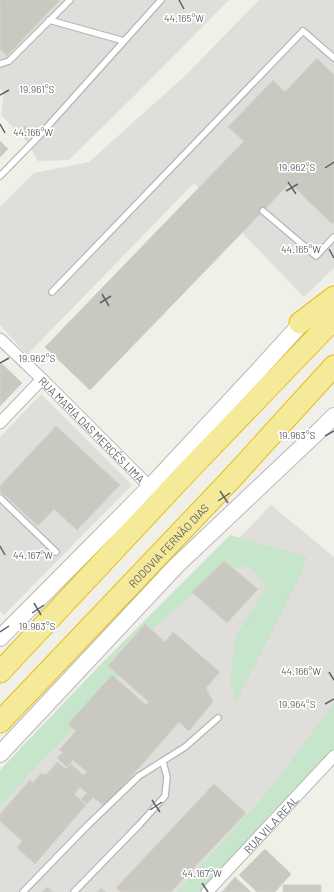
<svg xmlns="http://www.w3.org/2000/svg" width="334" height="892" font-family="Barlow,sans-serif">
<rect width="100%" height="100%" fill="#f0efe8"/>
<path fill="#dfdeda" d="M0 0H229L134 96 69 160 38 161 28 143 1 115 4 93 0 89Z
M259 0H334V268L304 297 194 183 27 355 0 325V207L34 173 89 162 186 75Z
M41 394 132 485 4 615 0 612V437Z
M271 505 334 557V733L191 892H0V786Z"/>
<path fill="#c7e5cb" d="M230 535 307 557 301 574 236 702 230 680 236 636 266 587 250 566 220 570 145 636 99 704 56 746 0 806V770L103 662Z
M334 703V749L260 833 205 892H177L269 790Z"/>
<path fill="#c9c9c2" stroke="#d4d2c7" d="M0 0H60L7 56 0 49Z
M317 58 334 75V222L332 224 290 183 90 390 45 347 244 141 228 127 273 80 285 92Z
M25 126 31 135 25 139 19 130Z
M0 141 8 149 0 157Z
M0 362 22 383 0 406Z
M56 426 120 485 77 530 54 509 38 526 0 491V486Z
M224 561 258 589 227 623 192 592Z
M145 624 165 642 173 632 220 672 206 688 213 702 189 731 179 722 105 807 93 797 87 804 81 799 87 793 80 787 74 794 86 805 35 864 17 848 22 841 0 821V814L30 780 33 783 41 773 46 775 57 762 66 769 71 764 83 775 87 772 73 760 67 767 57 758 63 752 59 750 76 731 68 724 112 675 146 705 149 702 108 666Z
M214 784 246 813 171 892H121L116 888Z
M265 849 291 874 275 892H257L239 875Z
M235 877 251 892H222Z
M283 885H321V892H283Z
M47 887 53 892H42Z
M101 888 106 892H97Z"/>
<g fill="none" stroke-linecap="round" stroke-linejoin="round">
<defs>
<path id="lane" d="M49 20 124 41
M0 64 9 61 70 0
M0 176 39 136 161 0
M263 211 316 256 334 237
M52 292 303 31 334 58
M0 498 56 552
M23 892 87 826 139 776 185 747 218 718
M74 892 140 824 165 796 167 777 163 762"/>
<g id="street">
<path id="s1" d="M0 339 42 379 150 487"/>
<path d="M0 423 42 379"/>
<path id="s2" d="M207 892 334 756"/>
</g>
<path id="secondary" d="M0 638 150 487 259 370 308 316
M0 754 176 566 324 426 334 416"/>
<g id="highway">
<path d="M300 323 334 297"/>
<path d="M0 672 187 472 334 319"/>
<path id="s3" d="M0 722 233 477 334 366"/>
</g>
</defs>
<use href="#lane" stroke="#b5b7bb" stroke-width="8"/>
<use href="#street" stroke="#b5b7bb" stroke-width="13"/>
<use href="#secondary" stroke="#b6b9be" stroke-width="18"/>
<use href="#highway" stroke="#e6bf12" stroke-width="23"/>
<use href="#lane" stroke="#fff" stroke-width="5.5"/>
<use href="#street" stroke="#fff" stroke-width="11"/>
<use href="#secondary" stroke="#fff" stroke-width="16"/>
<use href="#highway" stroke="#f5ea9a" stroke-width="21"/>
</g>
<path fill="none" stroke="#5f6267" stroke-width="1.5" d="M179 0 184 9M0 95 9 90M0 124 5 133M325 168 334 162M288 182 296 194M286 191 298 184M329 249 334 258M102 294 109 306M100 303 111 296M0 363 9 358M325 436 334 431M220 491 228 503M218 501 230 493M0 546 5 555M34 603 41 615M32 613 44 605M0 632 9 626M329 672 334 680M325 704 334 699M152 800 160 812M150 810 162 802M202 883 208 892"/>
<g text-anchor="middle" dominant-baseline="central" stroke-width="3.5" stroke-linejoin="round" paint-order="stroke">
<g font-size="11" fill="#5f6267" stroke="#fff">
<text stroke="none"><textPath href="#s1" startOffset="129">RUA MARIA DAS MERCÊS LIMA</textPath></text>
<text stroke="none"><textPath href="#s3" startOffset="244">RODOVIA FERNÃO DIAS</textPath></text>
<text stroke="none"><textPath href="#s2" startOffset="93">RUA VILA REAL</textPath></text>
</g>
</g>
<g font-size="10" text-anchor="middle" fill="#5f6267" stroke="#fff" stroke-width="3.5" stroke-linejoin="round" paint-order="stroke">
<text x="184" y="22">44.165°W</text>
<text x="37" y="93">19.961°S</text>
<text x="33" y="136">44.166°W</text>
<text x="297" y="171">19.962°S</text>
<text x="301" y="253">44.165°W</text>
<text x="37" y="362">19.962°S</text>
<text x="297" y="439">19.963°S</text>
<text x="33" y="559">44.167°W</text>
<text x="37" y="630">19.963°S</text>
<text x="301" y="675">44.166°W</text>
<text x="297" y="708">19.964°S</text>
<text x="202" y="877">44.167°W</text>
</g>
</svg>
